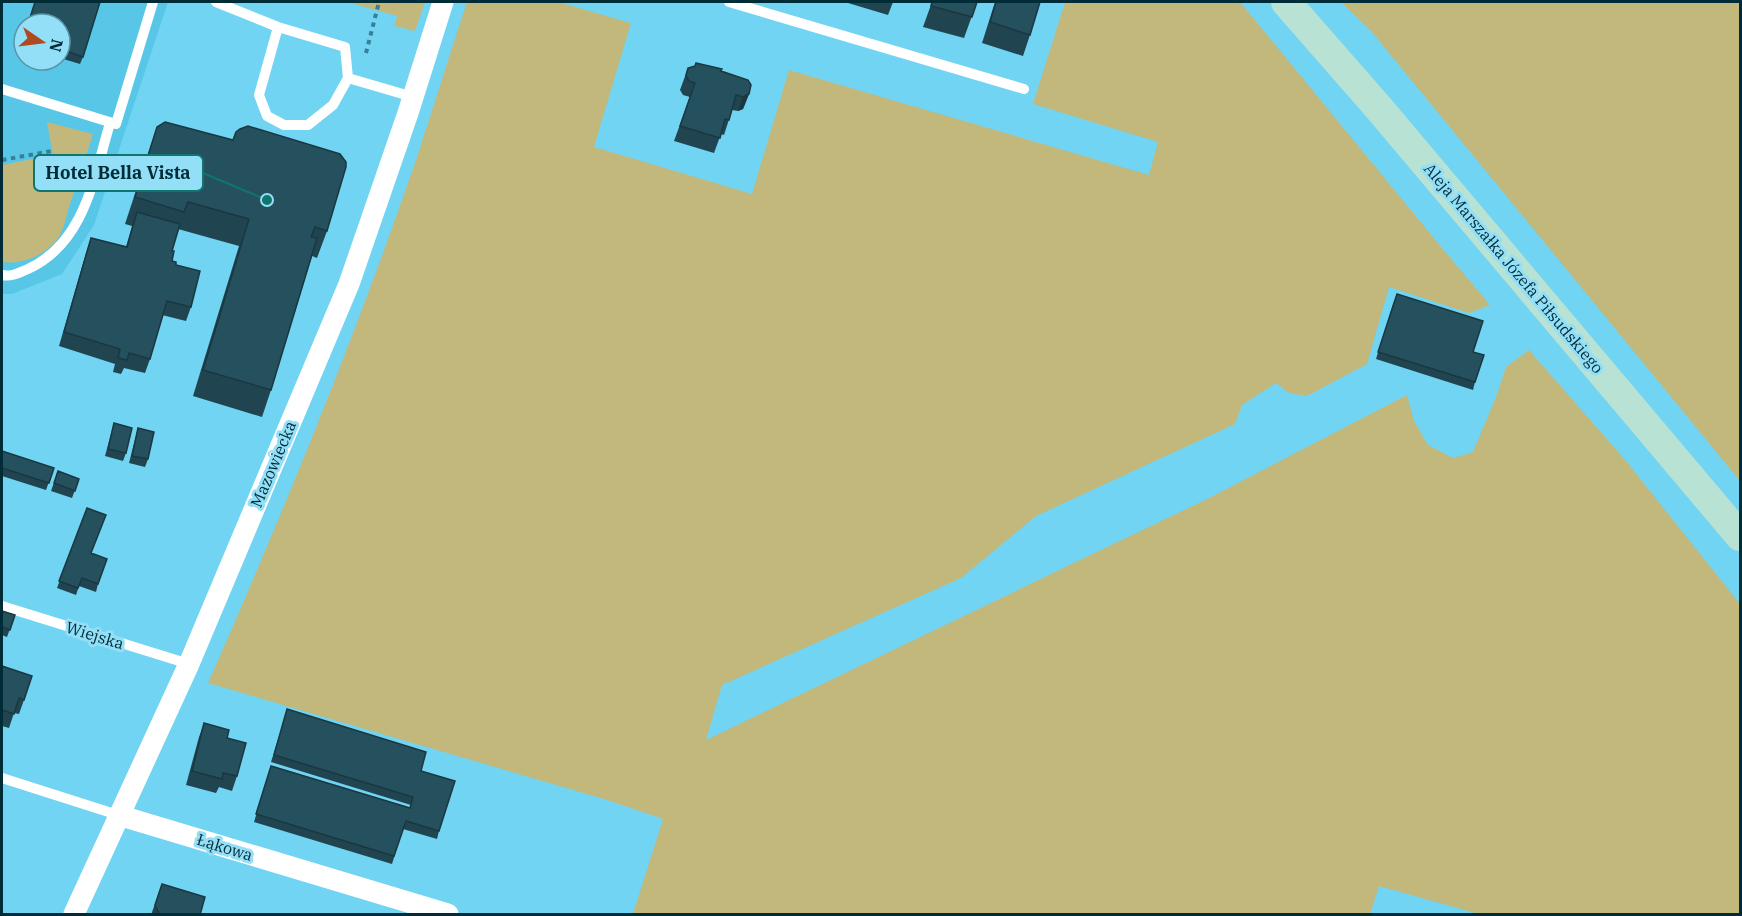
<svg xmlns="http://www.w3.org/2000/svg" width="1742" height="916" font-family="'IBM Plex Serif',serif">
<rect width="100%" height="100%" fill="#71d4f3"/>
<path fill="#57c6e7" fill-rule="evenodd" d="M2 2H168L94 225 62 274 12 294H2ZM24 24H60V60H24Z"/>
<path fill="#c2b87b" d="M347 2H425L415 31 394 26 397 16Z
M467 2H558L631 23 594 147 752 194 789 70 1149 175 1158 142 1033 104 1065 2H1240L1437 242 1490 305 1469 313 1389 287 1367 364 1307 396 1289 393 1276 383 1242 405 1235 424 1036 516 961 578 722 685 706 740 1209 498 1407 395 1414 421 1428 445 1453 458 1473 452 1496 397 1506 367 1529 350 1626 461 1740 604V914H1479L1379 886 1370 914H633L663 819 604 799 208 683C284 511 356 335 417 157 434 105 450 53 467 2Z
M1341 2H1740V481L1371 31Z
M47 122 93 134C85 160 77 185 68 210 66 219 63 230 59 237 46 255 23 265 2 262V165L53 155Z"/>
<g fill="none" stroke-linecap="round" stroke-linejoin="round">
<path stroke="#398096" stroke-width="4" stroke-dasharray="4.5 4.5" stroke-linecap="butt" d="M366 53 379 2
M2 160 52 151"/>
<path stroke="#fff" stroke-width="10" d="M216 2 278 27 345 47 348 78 333 105 308 125H284L267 116 259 95 278 27
M729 2 1024 89
M348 78 413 97
M2 89 116 124 153 2
M2 275C11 277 19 273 28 269 85 243 94 177 110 123
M2 606 189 664
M2 778 118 815"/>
<path stroke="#fff" stroke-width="21" d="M118 815 448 914
M74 914 189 664 349 284 408 113 443 2"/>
<path stroke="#b8e2d3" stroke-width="30" d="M1286 2 1377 106 1740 536"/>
</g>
<path fill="#204550" d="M849 2H893L888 15 848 3Z
M932 2H977L964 38 923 27Z
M995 2H1040L1030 35 1023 56 982 43Z
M60 24 83 57 80 64 60 58Z
M688 68 721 71 749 94 743 109 738 111 732 110 724 135 721 134 714 153 674 141 690 97 683 95 680 90Z
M157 127 327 231 317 258 312 256 271 390 262 417 193 396 239 246 178 229 172 251V261L176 265 191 307 186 321 162 315 150 359 145 373 124 368 121 374 113 372 115 364 59 346 86 253 91 238 126 247 132 226 125 224 148 154Z
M1394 301 1473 352 1475 382 1473 390 1376 359Z
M114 423 126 453 123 461 105 456Z
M138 428 148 459 145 467 129 463Z
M2 451 54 468 46 490 2 476Z
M58 471 79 479 72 498 51 491Z
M87 508 92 553 98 584 96 592 79 586 76 595 57 588Z
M2 611 15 615 7 637 2 635Z
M2 666 24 700 19 714 14 713 9 728 2 726Z
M285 717 421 771 439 831 437 839 403 829 392 864 254 822 271 766 410 808 411 805 271 762Z
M204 723 227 738 237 776 232 791 219 787 216 793 186 785 199 737Z
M162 884 200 915H151Z"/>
<path fill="#1a3841" d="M749 94 743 109 738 111 743 97Z"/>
<path fill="#25505d" stroke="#1a3841" stroke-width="1.5" d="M35 2H100L83 57 60 49V24H28Z
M932 2H977L972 17 931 6Z
M996 2H1040L1030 35 990 22Z
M696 63 722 69 721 71 748 80 751 85 749 94 743 97 736 95 729 120 725 119 720 138 680 126 695 83 689 81 686 75 688 68 695 66Z
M165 122 233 140 236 132 240 129 248 126 340 154 346 162V167L327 231 315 227 311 237 317 238 271 390 203 370 249 219 188 202 184 212 135 197 157 127Z
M137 212 180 224 172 251H174L172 261 176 262V265L200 271 191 307 167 301 150 359 129 353 127 360 118 358 120 349 64 332 91 238 127 247Z
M1397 294 1483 321 1473 352 1484 355 1475 382 1378 352Z
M114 423 132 428 126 453 108 449Z
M138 428 154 432 148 459 132 456Z
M2 451 54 468 49 483 2 468Z
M58 471 79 479 75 491 54 483Z
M87 508 106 515 91 553 107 559 98 584 82 578 78 588 59 581Z
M2 611 15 615 10 630 2 627Z
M2 666 32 676 24 700 19 698 14 714 2 710Z
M287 709 426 752 421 771 455 781 439 831 406 821 394 856 256 814 271 766 410 808 413 797 274 755Z
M204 723 229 730 227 738 246 743 237 776 223 773 222 779 192 771Z
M162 884 205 897 200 915H160L155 905Z"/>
<g text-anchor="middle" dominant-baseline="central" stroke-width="6" stroke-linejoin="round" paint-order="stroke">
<g font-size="16" fill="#002c38" stroke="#93dff7">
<text transform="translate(1514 268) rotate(50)">Aleja Marszałka Józefa Piłsudskiego</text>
<text transform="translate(273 464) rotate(-67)">Mazowiecka</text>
<text transform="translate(95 635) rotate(17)">Wiejska</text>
<text transform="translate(225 847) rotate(17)">Łąkowa</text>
</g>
</g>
<path fill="none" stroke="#0f766e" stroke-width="2" d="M267 200L203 173"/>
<circle fill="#0f766e" stroke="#93dff7" stroke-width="2" cx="267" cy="200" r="6"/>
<rect fill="#93dff7" stroke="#0f766e" stroke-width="2" x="34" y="155" width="169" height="36" rx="6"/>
<g font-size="18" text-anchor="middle" font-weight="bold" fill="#002c38">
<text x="118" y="179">Hotel Bella Vista</text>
</g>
<rect width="1742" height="916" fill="none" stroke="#002c38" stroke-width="6"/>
<g transform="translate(42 42) rotate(104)"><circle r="28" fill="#93dff7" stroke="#5897ab" stroke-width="1.5"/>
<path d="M0-4.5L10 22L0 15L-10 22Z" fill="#af491f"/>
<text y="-9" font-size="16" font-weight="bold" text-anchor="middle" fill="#002c38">N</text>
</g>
</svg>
